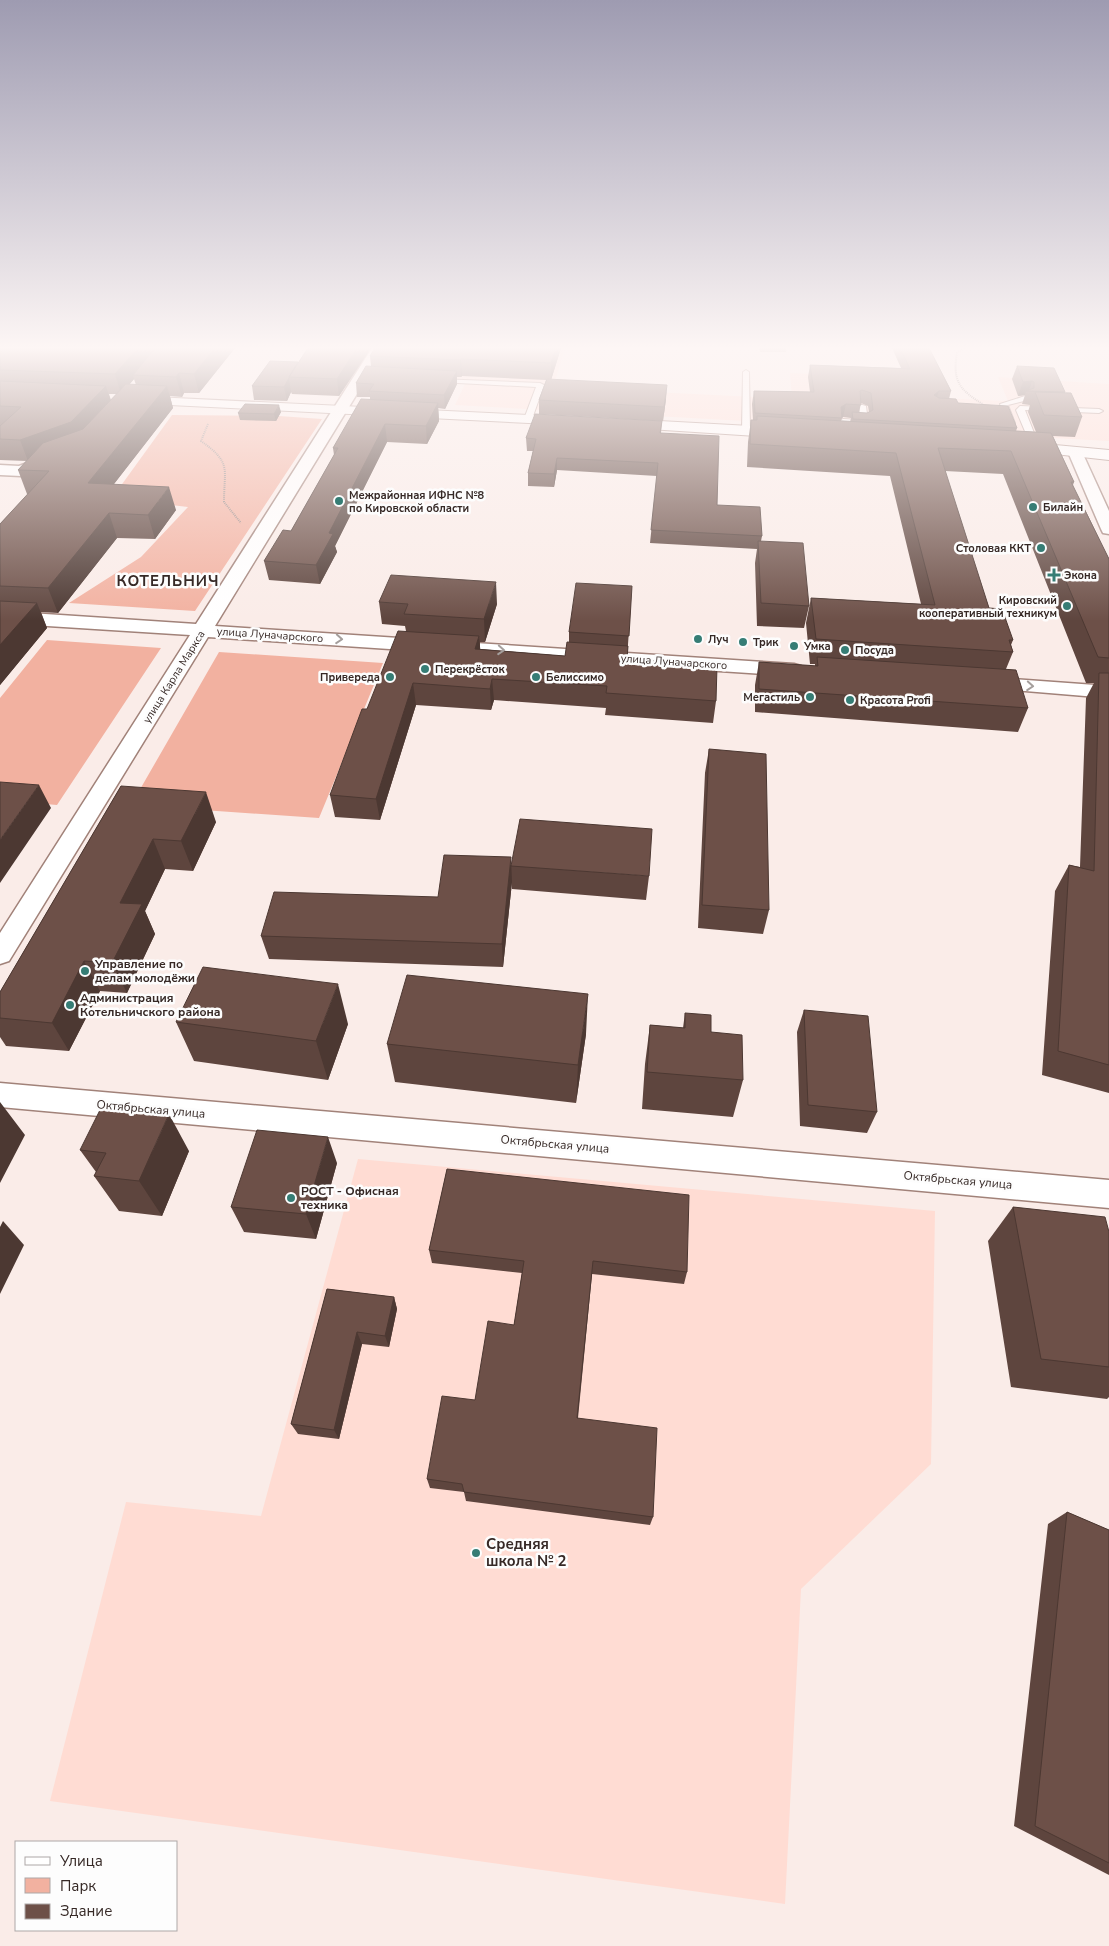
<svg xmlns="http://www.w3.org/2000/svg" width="1109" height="1946" font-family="'Nunito Sans',sans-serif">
<rect width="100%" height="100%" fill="#faece8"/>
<path fill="#ffdcd3" d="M390 348H565L553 387 792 399 790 373 881 377 884 396 1008 401 998 377 1109 384V441L455 405 465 384 372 379Z
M358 1159 935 1211 931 1464 801 1589 785 1904 50 1801 126 1502 261 1516Z"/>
<path fill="#f2b1a0" d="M172 415 279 416 322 419 195 611 69 603 141 557 188 507 112 498Z
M47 640 161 648 57 805 0 800V698Z
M219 652 383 663 319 818 131 805Z"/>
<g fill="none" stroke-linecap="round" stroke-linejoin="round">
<defs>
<path id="service" d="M746 370 749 372 750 431 746 433 742 431 743 372Z
M437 379 540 383 544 385 532 419 528 421 524 419 536 387 439 382 437 381Z
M1025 396H1028V400L1008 405 1015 423 1008 425 1000 404Z
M859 404 866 406 868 422 864 424 847 423 850 437 843 439 839 421 843 419 860 420Z
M1020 406 1099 409 1103 411 1099 413 1025 410 1040 448 1036 450 1032 448 1016 410Z"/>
<path id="minor" d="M372 348H385L215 626 794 664 801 666 804 670 801 674 794 676 208 637 9 961 0 964V933L190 635 0 623V611L196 624Z
M1075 448 1080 449 1082 452 1109 511V534L1103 533 1101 529 1068 452 1070 449Z
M52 454 57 456 60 459 57 462 21 476 0 475V465L19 466Z
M985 677 1109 686V698L978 687 975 683 978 679Z
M0 1083 1109 1180V1208L0 1107Z"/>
<path id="primary" d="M134 396 570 417 575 418 577 421 575 424 570 425 129 403 127 400 129 397Z
M623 419 788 428 793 430 796 433 793 436 788 438 618 427 615 424 618 421Z
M1023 442 1109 450V460L1018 450 1015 447 1018 444Z"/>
</defs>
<use href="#service" stroke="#a18279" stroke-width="2"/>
<use href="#minor" stroke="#a18279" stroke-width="3"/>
<use href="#primary" stroke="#a18279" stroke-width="2"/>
<path stroke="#968885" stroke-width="2" stroke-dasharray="1 1" stroke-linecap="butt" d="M964 348 957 353C952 382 960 390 984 405
M208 424 201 441C232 463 224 468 224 502L241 523"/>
<use href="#service" fill="#fff" fill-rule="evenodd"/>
<use href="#minor" fill="#fff" fill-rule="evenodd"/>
<use href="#primary" fill="#fff" fill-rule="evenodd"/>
</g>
<path fill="#5e453e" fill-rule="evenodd" d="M0 348H235L199 393H184L182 397 170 396 173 408 114 484 176 510 155 539 117 538 58 613 41 612 47 628 0 685V524L28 494H27L18 470 27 461 0 460ZM134 379 136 385H129ZM109 394H117L111 400Z
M308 348H371L339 396 292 394 291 392 287 401 254 400 252 386 298 363Z
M375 348H561L551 380 666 399 663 421 539 414V400L546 380 462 376 461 377H457V384L445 409 438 408 439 421 427 444 387 442 335 546 337 552 320 584 269 580 264 561 291 531 334 455 333 448 370 399V397H357L356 383 371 366 370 356Z
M759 348H786V352H760Z
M892 348H929L951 391 949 399 958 403 1017 428 1016 431 1036 432 1028 412 1030 405 1022 404 1025 395 1018 396 1012 379 1017 366 1065 392V393L1082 417 1075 437 1053 436 1074 482 1073 485 1109 559V1093L1042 1075 1055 891 1069 865 1080 867 1086 698 1094 683H1086L1003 474 945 471 989 608 1013 640 1011 645 1013 652 1006 669 1028 708 1018 732 755 712V685L759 662 815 666V664H810L806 623 811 598 921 604 890 476 747 467 748 442 751 420H753L752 404 754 391 810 392 808 377 810 365 901 368ZM861 403 868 406 869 412 867 413H859ZM843 417 851 418 850 422 841 421 842 418Z
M281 412 276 421 240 420 238 413Z
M662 421 661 433 717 505 762 536 761 541 809 606 804 628 757 626 755 563 757 549 650 543 657 476 557 470 554 487 528 486V473L533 451H527L526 438Z
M632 586 627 659 716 701 713 723 605 715 606 708 494 700 491 710 416 705 380 820 335 817 330 795 367 709 406 631 405 626 382 624 379 602 497 604 485 642H480V649L565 656 569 642V632Z
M709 749 769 910 763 934 698 928 705 773Z
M121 786 216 822 193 871 165 869 145 911 155 934 127 993 100 991 69 1051 6 1046 0 1037V992Z
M511 865 649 876 646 900 512 889V882L503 967 269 959 261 936 438 897Z
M804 1010 877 1112 867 1133 800 1126 797 1032Z
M685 1013 711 1032 743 1080 733 1117 642 1109 645 1064 650 1025 683 1028Z
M176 1022 348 1024 328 1080 194 1061Z
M586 1034 576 1103 395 1082 387 1044Z
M80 1150 189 1151 162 1216 119 1211 94 1176 96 1172Z
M337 1163 316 1239 244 1232 231 1207Z
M447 1169 687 1272 684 1284 592 1274 578 1418 653 1517 650 1525 466 1501 464 1492 430 1488 427 1479 475 1400 514 1325 522 1273 432 1263 429 1250Z
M1013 1207 1109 1232V1397L1107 1399 1011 1387 988 1241Z
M327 1289 394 1297 397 1309 389 1347 362 1344 339 1439 298 1434 291 1424Z
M1067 1512 1109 1530V1875L1014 1826 1048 1524Z"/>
<path fill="#4c3832" d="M138 348H159L133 375 134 379 121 394 115 374Z
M215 348H235L199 393 194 374Z
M357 348H371L339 396 337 379Z
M556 348H561L551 380V363Z
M461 359 462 376 461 377 460 360Z
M457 371V384L445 409 444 395Z
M179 373 184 393 182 397 176 377Z
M289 378 291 392 287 401 284 387Z
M1032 381 1029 391H1026L1025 395 1018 396 1023 382Z
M667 385 666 399 663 421 664 407Z
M106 386 112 405 78 442 28 461 20 440Z
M167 386 173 408 96 507 88 483Z
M939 391 935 403 934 395Z
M438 403 439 421 427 444 426 426Z
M846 404 843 417 841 418V407Z
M279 405 281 412 276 421 274 414Z
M385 424 387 442 335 546 337 552 320 584 316 565 329 533Z
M557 458V470L554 487V474Z
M169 487 176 510 155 539 148 515Z
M109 513 117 538 58 613 48 588Z
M496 582 497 604 485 642 484 619Z
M37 603 47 628 0 685V645Z
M479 636 481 657 475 649Z
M492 679 494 700 491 710 490 689Z
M413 683 416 705 380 820 376 799Z
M39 785 51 808 0 883V840Z
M206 792 216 822 193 871 181 841Z
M153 839 165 869 145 911 155 934 127 993 112 963 120 903Z
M511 857 512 882 503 967 502 944Z
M84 961 100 991 69 1051 52 1023Z
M338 984 348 1024 328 1080 316 1041Z
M588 994 586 1034 576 1103 578 1065Z
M0 1102 25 1135 0 1183Z
M169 1114 189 1151 162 1216 139 1181Z
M328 1137 337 1163 316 1239 306 1214Z
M3 1221 24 1245 0 1294V1227Z
M394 1297 397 1309 389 1347 385 1336Z
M357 1332 362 1344 339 1439 334 1430Z"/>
<path fill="#6d5048" stroke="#4c3832" d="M0 348H138L115 374 0 370Z
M155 348H215L194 374 179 373 176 377 133 375Z
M308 348H357L337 379 289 377Z
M375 348H556L551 363 461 359 460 360 370 356Z
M900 348H929L951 391H939L934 395 939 398 956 399 958 403 1008 406 1017 428 853 419 852 412 867 413 873 410 871 393 862 390 860 391 861 405 846 404 841 407 842 418 755 413 754 391 814 392 810 365 910 369Z
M270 361 298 362 289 377V378L284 387 252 386Z
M366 366 457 371 444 395 369 391 374 384 356 383Z
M1017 366 1054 368 1065 392 1026 391 1034 388V382L1032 381 1023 382Z
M547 379 667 385 664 407 539 400Z
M0 381 106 386 71 422 20 440 0 439V426L21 407 0 406Z
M126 384 167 386 88 483 169 487 148 515 109 513 48 588 0 586V524L49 471 18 470 43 443 83 429Z
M1035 392 1071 393 1082 417 1044 415Z
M361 399 438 403 426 426 385 424 329 533 333 534 316 565 264 561 283 530 291 531 338 448H333Z
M245 404 279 405 274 414 238 413Z
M535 414 662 421 660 433 719 436 717 505 760 507 762 536 651 530 658 463 557 458 554 474 528 473 536 439 526 438Z
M757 416 1051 433 1074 482H1071L1109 559V658L1098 657 1011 451 938 448 989 608 1002 609 1013 640H1009L1013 652 816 639 811 598 935 605 896 453 750 444 751 420H757Z
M758 541 803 543 809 606 761 603Z
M391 575 496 582 484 619 404 614 408 604 379 602Z
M576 583 632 586 629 636 569 632Z
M0 601 37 603 0 645Z
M398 631 479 636 475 649 565 656 567 642 628 646 627 659 717 666 716 701 606 693 607 686 492 679 490 689 413 683 376 799 330 795 362 709H367Z
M817 657 1016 670 1028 708 759 689V662L818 666Z
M1099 673H1109V1065L1058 1051 1069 865 1094 871Z
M709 749 766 754 769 910 702 905Z
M0 782 39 785 0 840Z
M121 786 206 792 181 841 153 839 120 903 142 904 112 963 84 961 52 1023 0 1018V992Z
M520 819 652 829 649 876 511 866Z
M444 855 511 857 502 944 261 936 274 892 438 897Z
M203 967 338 984 316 1041 176 1022Z
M407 975 588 994 578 1065 387 1044Z
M804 1010 868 1016 877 1112 808 1105Z
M685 1013 711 1015V1032L742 1035 743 1080 647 1072 650 1025 685 1028Z
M102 1106 169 1114 139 1181 94 1176 106 1153 80 1150Z
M257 1130 328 1137 306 1214 231 1207Z
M447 1169 689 1195 687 1272 593 1261 577 1418 657 1428 653 1517 464 1492 462 1484 427 1479 442 1396 475 1400 488 1321 514 1325 524 1261 429 1250Z
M1013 1207 1105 1217 1109 1232V1367L1041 1359Z
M327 1289 394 1297 385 1336 357 1332 334 1430 291 1424Z
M1067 1512 1109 1530V1863L1035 1826Z"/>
<defs><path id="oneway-chevron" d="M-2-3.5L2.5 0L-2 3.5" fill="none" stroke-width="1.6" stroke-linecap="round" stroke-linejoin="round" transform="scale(1.25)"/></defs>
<g stroke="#a59f9d">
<use href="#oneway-chevron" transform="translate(339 639) rotate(4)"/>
<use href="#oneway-chevron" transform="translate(501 650) rotate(4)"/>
<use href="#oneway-chevron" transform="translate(1030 686) rotate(4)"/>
</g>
<linearGradient id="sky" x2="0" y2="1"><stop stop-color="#9e9bb1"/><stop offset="0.56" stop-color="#fdf6f5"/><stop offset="1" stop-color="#fdf6f5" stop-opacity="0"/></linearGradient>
<rect width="1109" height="621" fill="url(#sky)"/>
<g fill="#367d75" stroke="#fdfdfd" stroke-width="2">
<circle cx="339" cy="501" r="5"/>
<circle cx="1033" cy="507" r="5"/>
<circle cx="1041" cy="548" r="5"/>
<path d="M1051.5 567.5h5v5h5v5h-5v5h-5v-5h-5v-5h5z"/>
<circle cx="1067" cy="606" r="5"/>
<circle cx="698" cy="639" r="5"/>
<circle cx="743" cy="642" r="5"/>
<circle cx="794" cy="646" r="5"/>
<circle cx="845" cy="650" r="5"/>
<circle cx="425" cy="669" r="5"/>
<circle cx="390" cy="677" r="5"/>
<circle cx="536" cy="677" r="5"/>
<circle cx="810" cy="697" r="5"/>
<circle cx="850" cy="700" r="5"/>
<circle cx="85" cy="971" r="5"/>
<circle cx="70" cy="1005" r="5"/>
<circle cx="291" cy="1198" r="5"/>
<circle cx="476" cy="1553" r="5"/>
</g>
<g text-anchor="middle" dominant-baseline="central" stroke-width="5" stroke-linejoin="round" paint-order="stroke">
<g font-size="11" font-weight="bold" fill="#362926" stroke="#fdfdfd" text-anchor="start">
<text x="349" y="495">Межрайонная ИФНС №8<tspan x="349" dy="13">по Кировской области</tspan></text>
<text x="1043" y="507">Билайн</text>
<text x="1031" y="548" text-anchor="end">Столовая ККТ</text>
<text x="1064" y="575">Экона</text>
<text x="1057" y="600" text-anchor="end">Кировский<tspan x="1057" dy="13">кооперативный техникум</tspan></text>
<text x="708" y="639">Луч</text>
<text x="753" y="642">Трик</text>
<text x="804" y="646">Умка</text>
<text x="855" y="650">Посуда</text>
<text x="435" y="669">Перекрёсток</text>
<text x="380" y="677" text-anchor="end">Привереда</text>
<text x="546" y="677">Белиссимо</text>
<text x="800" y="697" text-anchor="end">Мегастиль</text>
<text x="860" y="700">Красота Profi</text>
</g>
<g font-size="11" fill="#362926" stroke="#fdfdfd">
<text transform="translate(270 635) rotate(4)">улица Луначарского</text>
<text transform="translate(674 662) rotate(4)">улица Луначарского</text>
<text transform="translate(174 677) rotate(-58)">улица Карла Маркса</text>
</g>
<g font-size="12" font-weight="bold" fill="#362926" stroke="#fdfdfd" text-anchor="start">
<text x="95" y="964">Управление по<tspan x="95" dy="14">делам молодёжи</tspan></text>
<text x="80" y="998">Администрация<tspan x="80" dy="14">Котельничского района</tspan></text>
<text x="301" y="1191">РОСТ - Офисная<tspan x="301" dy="14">техника</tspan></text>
</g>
<g font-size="12" fill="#362926" stroke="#fdfdfd">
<text transform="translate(151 1109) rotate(5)">Октябрьская улица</text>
<text transform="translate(555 1144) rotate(5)">Октябрьская улица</text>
<text transform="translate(958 1180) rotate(5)">Октябрьская улица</text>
</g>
<g font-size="15" font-weight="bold" letter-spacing="1" fill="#362926" stroke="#fdfdfd">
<text x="168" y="581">КОТЕЛЬНИЧ</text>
</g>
<g font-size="15" font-weight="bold" fill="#362926" stroke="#fdfdfd" text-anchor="start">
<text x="486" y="1544">Средняя<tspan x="486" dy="17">школа № 2</tspan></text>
</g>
</g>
<rect x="15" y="1841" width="162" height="90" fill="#fdfdfd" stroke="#ada8a7"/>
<rect x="25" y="1857" width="25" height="8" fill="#ffffff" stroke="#ada8a7"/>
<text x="60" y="1866" font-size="15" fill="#362926">Улица</text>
<rect x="25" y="1878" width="25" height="15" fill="#f2b1a0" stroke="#ada8a7"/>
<text x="60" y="1891" font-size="15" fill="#362926">Парк</text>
<rect x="25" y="1904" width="25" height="15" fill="#6d5048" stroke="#ada8a7"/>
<text x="60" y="1916" font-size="15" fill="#362926">Здание</text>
</svg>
